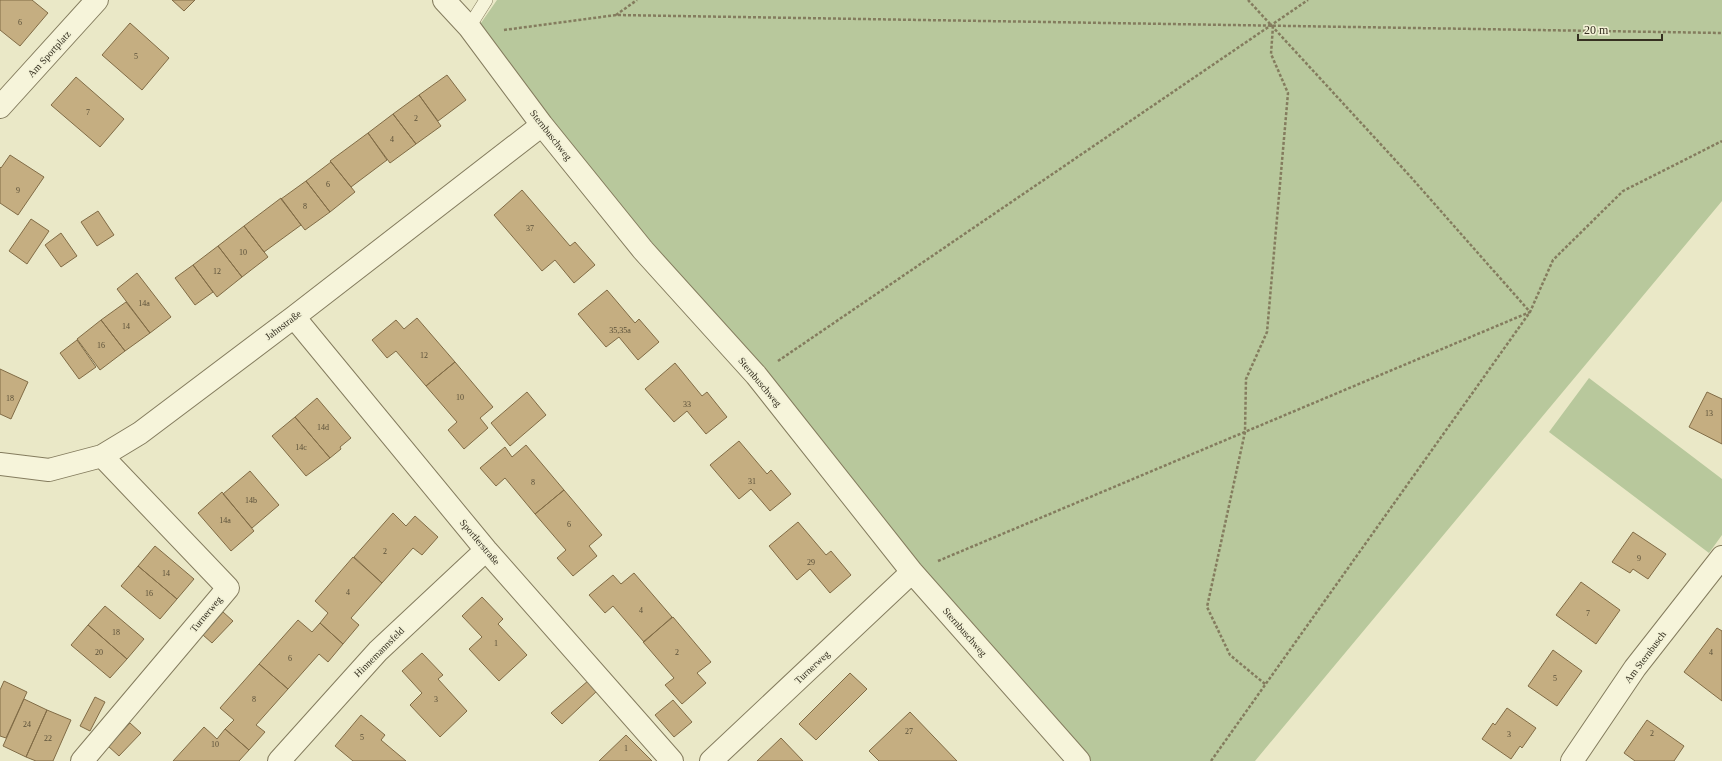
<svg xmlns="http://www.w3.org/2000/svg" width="1722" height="761" font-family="Georgia,serif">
<rect width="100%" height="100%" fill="#eae8c7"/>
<path fill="#b8c89c" d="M497 0H1722V201L1255 761H1079L474 33Z
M1589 378 1722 479V535L1709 553 1549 432Z"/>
<path fill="#c5ae81" stroke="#816c46" d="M0 0H32L48 13 20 46 0 30Z
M172 0H195L184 11Z
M130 23 169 58 142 90 102 55Z
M447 75 466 100 438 121 419 95Z
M76 77 124 119 100 147 51 105Z
M419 95 441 126 416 144 393 114Z
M393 114 416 144 390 163 368 133Z
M368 133 387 160 351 187 330 161Z
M10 155 44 177 18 215 0 203V167L1 168Z
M331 162 355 192 330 212 306 181Z
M306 181 330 212 305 230 281 199Z
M522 190 570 246 575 242 595 265 574 283 555 260 542 271 494 215Z
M281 198 301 225 264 252 244 226Z
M98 211 114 235 97 246 81 222Z
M31 219 49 231 27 264 9 251Z
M244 226 268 257 242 277 218 246Z
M61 233 77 256 61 267 45 245Z
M218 246 242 277 217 297 193 265Z
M193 265 213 292 195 305 175 278Z
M137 273 171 317 150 333 117 289Z
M607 290 635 323 639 319 659 342 638 360 619 337 606 347 578 314Z
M126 302 150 333 125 351 101 320Z
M417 318 455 362 426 386 396 351 387 358 372 340 396 320 404 329Z
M101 320 125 351 100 370 77 339Z
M77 340 96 367 79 379 60 353Z
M455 362 493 407 480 418 488 428 464 449 448 430 457 422 426 386Z
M675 363 702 396 707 392 727 417 706 434 687 411 674 422 645 389Z
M0 369 28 382 11 419 0 414Z
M527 392 546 415 510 446 491 423Z
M1707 392 1722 399V444L1689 427Z
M317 398 351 438 340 447 341 449 330 458 295 417Z
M295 417 330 458 306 476 272 436Z
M739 441 767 474 771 470 791 494 770 511 751 489 739 499 710 465Z
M526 445 564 490 535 514 505 478 496 486 480 468 505 447 512 457Z
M250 471 279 505 252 528 223 494Z
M564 490 602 535 589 546 597 556 573 576 557 558 566 550 535 514Z
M222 492 254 531 231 551 198 513Z
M393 513 406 526 415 516 438 537 422 555 413 548 382 583 354 557Z
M798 522 826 555 831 551 851 575 830 593 810 569 797 580 769 546Z
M1633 532 1666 554 1648 579 1633 569 1630 573 1612 562Z
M155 546 194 579 177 599 138 566Z
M353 557 382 583 351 618 359 625 343 644 320 623 328 613 315 601Z
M138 566 177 599 160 619 121 586Z
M634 573 672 617 644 642 613 606 605 613 589 595 613 575 621 584Z
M1581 582 1620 610 1596 644 1556 615Z
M482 597 503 619 498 624 527 655 499 681 469 649 482 637 462 616Z
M105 606 144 639 127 659 88 625Z
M223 612 233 621 212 643 203 635Z
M673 617 711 662 697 673 706 683 682 704 665 685 674 678 643 642Z
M298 620 312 632 320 623 343 644 328 662 319 654 288 689 259 664Z
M88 625 127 659 110 678 71 645Z
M1717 628 1722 631V701L1684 672Z
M1553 650 1582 671 1557 706 1528 686Z
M422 653 443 675 438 679 467 711 440 737 410 705 422 693 402 671Z
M259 664 288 689 256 725 265 732 249 750 225 729 234 720 220 708Z
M850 673 867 689 816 740 799 724Z
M589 680 598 690 562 724 551 713Z
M4 681 27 692 6 738 0 736V690Z
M95 697 105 702 90 731 80 726Z
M24 699 47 710 26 757 3 746Z
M673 700 692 722 674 737 655 715Z
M1507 708 1536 728 1522 748 1520 746 1511 759 1482 739 1493 723 1495 725Z
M47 710 71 720 53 761H36L26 757Z
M910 712 957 761H879L869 751Z
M361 715 385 735 381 740 406 761H353L335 746Z
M1647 720 1684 746 1674 761H1635L1624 753Z
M130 723 141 733 119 756 108 746Z
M204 727 217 739 225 729 249 750 239 761H173Z
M626 735 652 761H599Z
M781 738 803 761H757Z"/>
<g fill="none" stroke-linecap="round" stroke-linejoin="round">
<defs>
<path id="service" d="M469 27 486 0"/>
<path id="minor" d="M444 0 469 27 542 125 643 250 756 375 912 572 1079 761
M0 107 97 0
M294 317 486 550 672 761
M0 464 49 470 102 456 140 433 294 317 542 125
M82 761 228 588 102 456
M279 761 378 651 486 550
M711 761 912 572
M1572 761 1635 668 1722 557"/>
</defs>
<use href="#service" stroke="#847c5e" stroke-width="14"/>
<use href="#minor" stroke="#847c5e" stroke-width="24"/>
<path stroke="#847c5e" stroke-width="2.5" stroke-dasharray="3 2" stroke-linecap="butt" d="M616 15 637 0
M504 30 616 15 1722 33
M778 361 1308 0
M938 561 1530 312 1409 175 1248 0
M1265 684 1230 655 1207 607 1245 432 1246 379 1267 332 1288 93 1271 54 1273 26
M1211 761 1530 312 1553 260 1623 191 1722 141"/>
<use href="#service" stroke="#f6f4da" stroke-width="13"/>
<use href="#minor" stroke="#f6f4da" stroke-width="22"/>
</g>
<g text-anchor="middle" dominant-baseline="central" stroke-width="3" stroke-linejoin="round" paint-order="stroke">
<g font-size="8" fill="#5a5039">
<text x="20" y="22">6</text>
<text x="136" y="56">5</text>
<text x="88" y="112">7</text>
<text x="416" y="118">2</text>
<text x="392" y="139">4</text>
<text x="328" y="184">6</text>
<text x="18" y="190">9</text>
<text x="305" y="206">8</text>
<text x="530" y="228">37</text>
<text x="243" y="252">10</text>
<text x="217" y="271">12</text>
<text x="144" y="303">14a</text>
<text x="126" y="326">14</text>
<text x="620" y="330">35,35a</text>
<text x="101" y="345">16</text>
<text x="424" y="355">12</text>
<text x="460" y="397">10</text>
<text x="10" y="398">18</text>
<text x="687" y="404">33</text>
<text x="1709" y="413">13</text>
<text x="323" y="427">14d</text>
<text x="301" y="447">14c</text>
<text x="752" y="481">31</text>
<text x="533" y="482">8</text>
<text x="251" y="500">14b</text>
<text x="225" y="520">14a</text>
<text x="569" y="524">6</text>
<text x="385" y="551">2</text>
<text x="1639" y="558">9</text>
<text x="811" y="562">29</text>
<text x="166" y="573">14</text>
<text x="348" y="592">4</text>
<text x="149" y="593">16</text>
<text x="641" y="610">4</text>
<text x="1588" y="613">7</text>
<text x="116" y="632">18</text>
<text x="496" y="643">1</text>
<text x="99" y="652">20</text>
<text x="677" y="652">2</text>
<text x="1711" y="652">4</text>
<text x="290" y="658">6</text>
<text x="1555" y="678">5</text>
<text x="254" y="699">8</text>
<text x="436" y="699">3</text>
<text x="27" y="724">24</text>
<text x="909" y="731">27</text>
<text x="1652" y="733">2</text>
<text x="1509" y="734">3</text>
<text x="362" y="737">5</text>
<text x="48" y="738">22</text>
<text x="215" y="744">10</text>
<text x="626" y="748">1</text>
</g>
<g font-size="10" fill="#363021" stroke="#f2f1d6">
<text transform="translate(49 54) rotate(-48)">Am Sportplatz</text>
<text transform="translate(551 135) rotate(52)">Sternbuschweg</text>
<text transform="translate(283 325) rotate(-37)">Jahnstraße</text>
<text transform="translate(760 382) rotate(50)">Sternbuschweg</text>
<text transform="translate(480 542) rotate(50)">Sportlerstraße</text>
<text transform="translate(206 614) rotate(-50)">Turnerweg</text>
<text transform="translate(965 632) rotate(49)">Sternbuschweg</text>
<text transform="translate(379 652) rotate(-45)">Hinnemannsfeld</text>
<text transform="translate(1645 657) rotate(-53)">Am Sternbusch</text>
<text transform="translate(812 667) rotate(-43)">Turnerweg</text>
</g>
</g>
<path d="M1578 34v6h84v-6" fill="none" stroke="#363021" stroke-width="2"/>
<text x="1584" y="34" font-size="12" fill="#363021" stroke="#f2f1d6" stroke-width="3" paint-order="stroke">20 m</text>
</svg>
